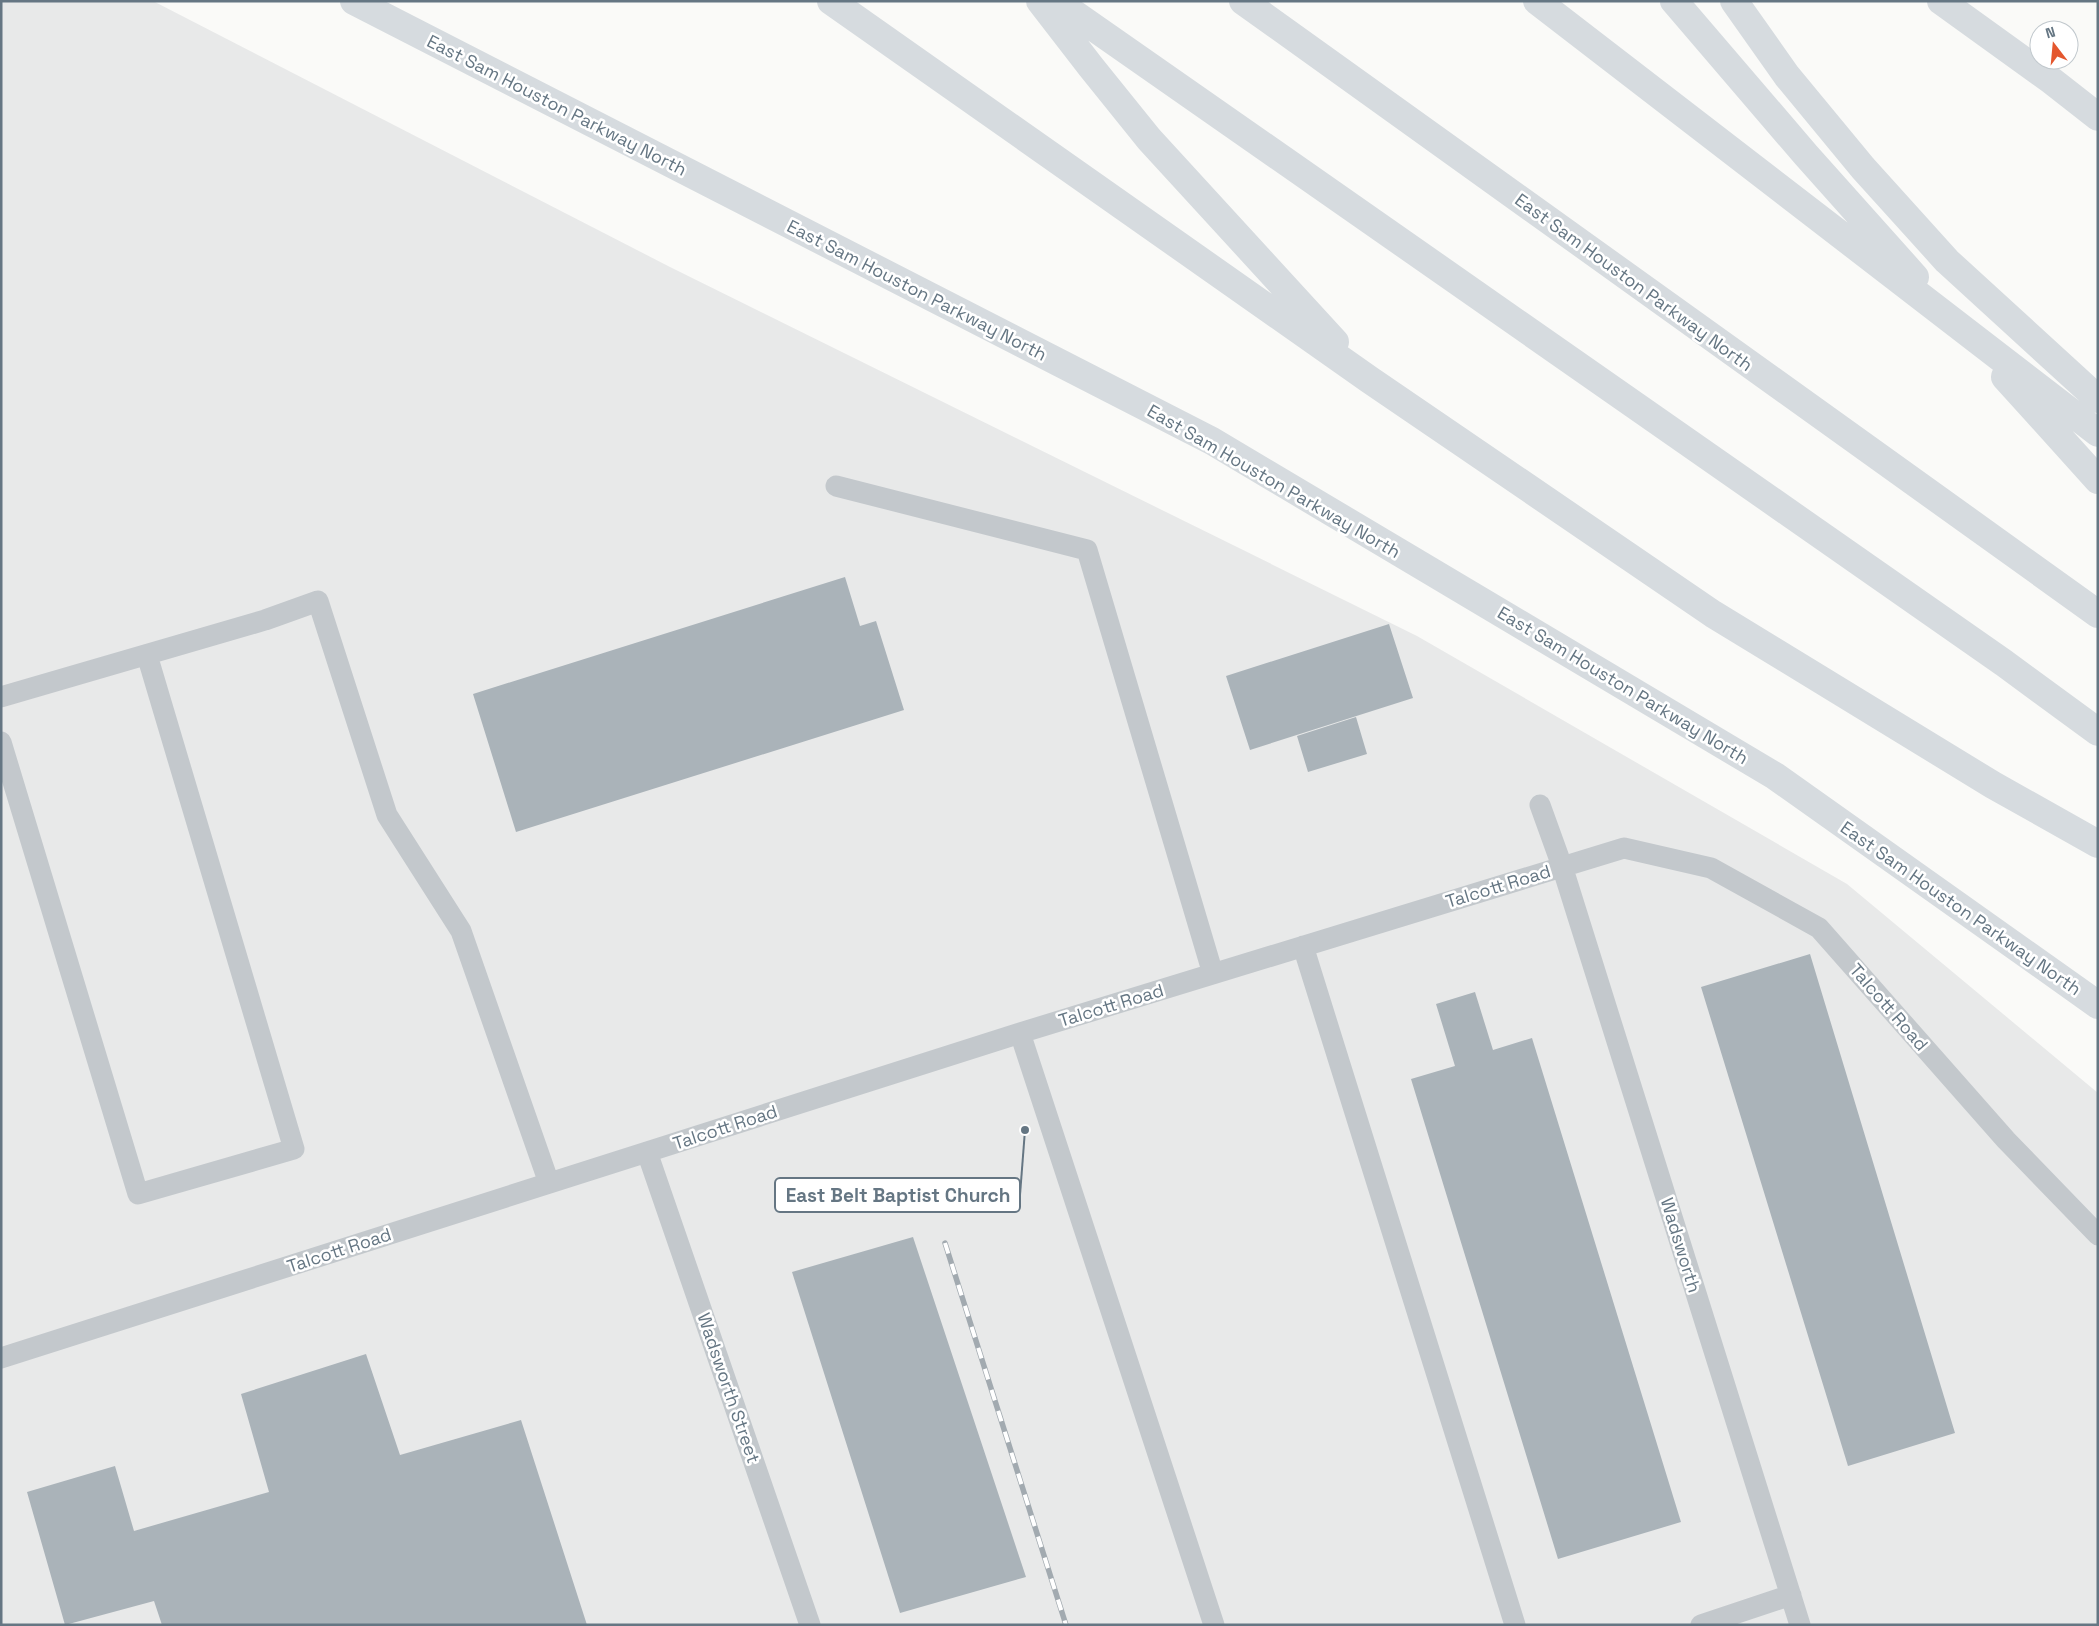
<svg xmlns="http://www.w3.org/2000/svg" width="2099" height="1626" font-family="'Space Grotesk',sans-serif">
<rect width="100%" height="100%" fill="#fafaf8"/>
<path fill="#e8e9e9" d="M1 1H153L670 267 1417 636 1847 884 2098 1093V1625H1Z"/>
<path fill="#aab3b9" d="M845 577 860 626 876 621 904 710 516 832 473 694Z
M1389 624 1413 698 1250 750 1226 676Z
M1356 717 1367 754 1308 772 1297 736Z
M1810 954 1955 1433 1848 1466 1701 987Z
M1475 992 1493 1050 1532 1038 1681 1522 1558 1559 1411 1079 1455 1066 1436 1004Z
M913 1237 1026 1577 900 1613 792 1272Z
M366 1354 400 1455 521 1420 587 1625H162L154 1601 65 1625 27 1492 115 1466 134 1531 269 1492 241 1394Z"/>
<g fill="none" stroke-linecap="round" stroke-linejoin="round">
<path stroke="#c3c8cc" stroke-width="21" d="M836 486 1087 550 1213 974
M1 697 265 620 318 601 387 815 461 931 549 1183
M1 742 138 1194 294 1149 147 655
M1540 805 1562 866 1800 1625
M1303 946 1515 1625
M1020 1033 1214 1625
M647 1152 810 1625
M1 1358 1020 1033 1624 848 1711 868 1819 928 2006 1140 2098 1235
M1701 1625 1791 1595"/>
<path stroke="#d6dbdf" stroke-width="28" d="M354 1 1212 441 1775 776 2098 1005
M1941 1 2052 81 2098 117"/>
<path stroke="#d6dbdf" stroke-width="28" d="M831 1 1370 380 1713 614 1993 785 2098 844
M1040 1 1091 67 1149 139 1335 342
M1056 1 2004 663 2098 732
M1243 1 2098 614
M1537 1 2098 433
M1674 1 1806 155 1915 277
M1734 1 1787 76 1863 168 1947 261 2098 399
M2005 377 2098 480"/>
<defs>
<path id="rail" d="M945 1243 1066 1625"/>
</defs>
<use href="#rail" stroke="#a2aab0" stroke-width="5.5"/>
<use href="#rail" stroke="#fff" stroke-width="4" stroke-dasharray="11" stroke-linecap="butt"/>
</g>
<g text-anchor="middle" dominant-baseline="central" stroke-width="5" stroke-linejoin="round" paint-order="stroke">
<g font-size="18" fill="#657683" stroke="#fff">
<text transform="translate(557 105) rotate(27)">East Sam Houston Parkway North</text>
<text transform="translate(1634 282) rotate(36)">East Sam Houston Parkway North</text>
<text transform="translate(917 290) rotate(27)">East Sam Houston Parkway North</text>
<text transform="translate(1274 481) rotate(30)">East Sam Houston Parkway North</text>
<text transform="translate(1623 685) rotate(31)">East Sam Houston Parkway North</text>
<text transform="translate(1498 886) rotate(-17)">Talcott Road</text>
<text transform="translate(1961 908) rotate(35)">East Sam Houston Parkway North</text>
<text transform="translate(1111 1005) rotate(-17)">Talcott Road</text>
<text transform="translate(1889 1007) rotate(49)">Talcott Road</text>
<text transform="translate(725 1127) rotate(-18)">Talcott Road</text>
<text transform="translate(1681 1245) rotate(73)">Wadsworth</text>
<text transform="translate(339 1250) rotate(-18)">Talcott Road</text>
<text transform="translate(729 1388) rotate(71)">Wadsworth Street</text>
</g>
</g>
<path fill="none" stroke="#657683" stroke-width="2" d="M1025 1130L1020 1195"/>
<circle fill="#657683" stroke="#fff" stroke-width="2" cx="1025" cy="1130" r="5"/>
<rect fill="#fff" stroke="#657683" stroke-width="2" x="775" y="1178" width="245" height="34" rx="5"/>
<g font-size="19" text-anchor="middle" font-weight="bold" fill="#657683">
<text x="898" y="1202">East Belt Baptist Church</text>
</g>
<rect width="2099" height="1626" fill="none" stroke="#657683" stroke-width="5"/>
<g transform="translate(2054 45) rotate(344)"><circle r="24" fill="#ffffff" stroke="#c1c8cd"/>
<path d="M0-4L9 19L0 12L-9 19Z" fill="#e4572e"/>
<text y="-8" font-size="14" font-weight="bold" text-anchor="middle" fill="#657683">N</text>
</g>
</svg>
